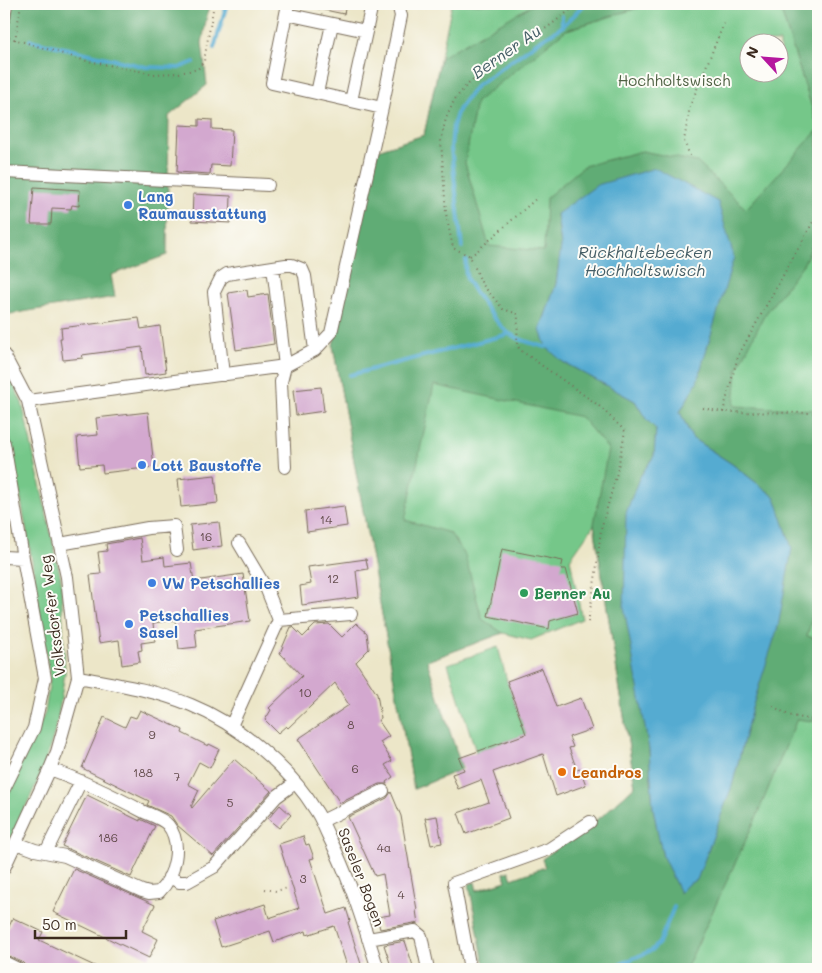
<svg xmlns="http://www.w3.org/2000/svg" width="822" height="973" font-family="Mali,sans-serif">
<rect width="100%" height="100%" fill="#fdfcf7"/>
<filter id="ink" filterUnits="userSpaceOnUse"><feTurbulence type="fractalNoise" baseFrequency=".02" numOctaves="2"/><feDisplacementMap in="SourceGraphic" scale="10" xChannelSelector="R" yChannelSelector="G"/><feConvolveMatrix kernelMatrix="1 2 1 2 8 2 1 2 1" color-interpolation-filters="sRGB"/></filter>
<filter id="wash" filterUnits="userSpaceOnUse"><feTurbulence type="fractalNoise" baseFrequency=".0096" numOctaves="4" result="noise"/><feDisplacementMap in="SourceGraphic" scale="20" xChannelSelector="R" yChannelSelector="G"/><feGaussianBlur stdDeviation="1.12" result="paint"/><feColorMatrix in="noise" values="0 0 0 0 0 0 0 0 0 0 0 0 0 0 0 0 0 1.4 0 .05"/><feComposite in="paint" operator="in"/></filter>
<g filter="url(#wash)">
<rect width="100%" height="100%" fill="#ece6c8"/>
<path fill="#75c789" stroke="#587854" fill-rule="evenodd" d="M452 4H572L567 30 650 4H779L818 127V639L807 637 797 718 818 722V969H485L477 890 506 881 504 873 509 871 512 879 545 867 542 859 602 816 635 786 594 525 570 559 582 619 531 640 503 633 427 661 462 769 414 789 333 346 378 150 424 135ZM750 42H780V72H750Z
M4 364 22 403 61 579 65 673 57 724 42 772 4 853V798L45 713 50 679 32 561 4 406Z
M498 647 507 681 526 734 476 752 448 664Z"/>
<path fill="#60ac75" stroke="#4e6b4a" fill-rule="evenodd" d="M13 4H209L202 43 207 85 169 116 167 255 111 275 115 297 4 315V59Z
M534 4H650L566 30 476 102 465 163 489 246 544 251 546 198 584 166 642 151 697 162 746 209 818 130V233L804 263 764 316 737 370 734 406 818 410V596L807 636 818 639V722L797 719 756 818 686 969H485L469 884 475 882 477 891 506 881 504 873 509 871 512 879 545 867 542 859 602 816 635 786 594 524 608 449 581 417 434 385 405 520 450 533 465 555 482 619 503 633 427 661 462 769 414 789 333 346 378 150 424 135 441 57ZM557 214 697 382 680 412 692 438 732 464 775 497 752 708 732 786 663 857 653 808 649 750 639 478 654 456 656 429 646 419 635 401 563 362 540 330 556 284 561 246Z
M779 4H818V127Z"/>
<path fill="#55abd1" stroke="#486a78" d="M655 168 718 202 734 257 697 382 680 412 692 438 732 464 775 497 792 548 778 627 752 708 732 786 697 880 688 884 680 893 663 857 658 834 653 808 649 750 624 607 626 513 639 478 654 456 656 429 646 419 635 401 563 362 546 347 540 330 556 284 561 246 557 214 597 185Z"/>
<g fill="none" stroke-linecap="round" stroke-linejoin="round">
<path stroke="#55abd1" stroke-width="4" d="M562 27V16
M30 40 146 67 179 68 194 62
M214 48 227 4
M462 247 451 148 453 126 458 110 476 86 539 41 562 27 585 4
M466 260C465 266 465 273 467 279 474 292 498 326 510 334 520 341 534 344 546 347
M350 375 509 334
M610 969 652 950 659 943 674 907"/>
</g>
<g id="blocks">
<path fill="#d3a8cf" d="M316 4H346L344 14 315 8Z
M199 119 212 120V129L232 130 230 166 211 165 210 174 177 172 179 125 199 126Z
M34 187 80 190 79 206 72 205 71 209 52 208 51 224H31Z
M193 194 231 196 230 223 192 221Z
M247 290 248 297 268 294 274 344 236 350 228 293Z
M139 318 141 329 160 326 166 372 145 375 142 347 82 355 83 358 63 360 60 338H62L61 328Z
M321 387 324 411 296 415 293 390Z
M148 412 154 467 103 473 102 465 80 467 77 437 98 435 96 418Z
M215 475 218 503 181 507 178 479Z
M344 506 347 526 307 532 305 511Z
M219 522 222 546 193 550 190 525Z
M140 538 143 560 164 557 165 566 191 563 194 581 243 574 250 621 195 629 197 647 179 649 175 620 153 623 155 641 141 643 142 650 138 651 140 662 122 665 119 640 99 643 90 575 101 574 98 552 107 551 106 544Z
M502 549 563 561 561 569H566L578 613 550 621 549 629 488 616Z
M366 559 368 569 356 571 359 597 302 605 300 586 311 584 308 567Z
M356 623 367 633 369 649 356 662 377 694 381 718 378 720 389 736 380 742 392 761 385 765 393 777 386 782 387 784H379L340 803 298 739 349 705 335 683 288 728 286 726 278 733 265 720 271 710 269 708 302 676 280 653 291 627H293L303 637 315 625 329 624 342 637Z
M542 668 556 707 581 698 592 729 569 737 573 747 569 748 577 770 580 769 586 785 556 796 543 754 493 772 509 818 466 834 458 813 489 802 481 780 458 789 452 774 464 770 459 758 526 734 507 681Z
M140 710 183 730 182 733 208 746 209 744 219 749 210 768 199 762 188 784 199 790 191 807 192 808 234 759 271 791 213 856 177 825 171 816 147 805 149 801 82 768 104 717 125 727 130 716 136 718Z
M391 792 401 816 417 910H416L418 924 414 923 380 929 377 917 390 915 383 874 375 876 348 817 387 798Z
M87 795 140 821V819L155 826 131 877 62 846Z
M280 805 291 815 279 828 268 819Z
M437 816 442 843 431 845 425 818Z
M303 836 306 845 309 844 314 858 310 859 328 914 346 908 350 921 348 922 361 964 348 969 334 926 307 935 306 931 274 942 270 931 221 947 213 921 265 904 269 918 299 908 279 844Z
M74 869 155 905 142 931 158 939 149 958 53 912Z
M13 918 43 932 39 940 101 969H26L25 965 22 962 4 954V937Z
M405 941 414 969H392L384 945Z"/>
</g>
</g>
<g filter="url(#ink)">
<use href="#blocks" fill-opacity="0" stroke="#796c5a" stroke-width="1"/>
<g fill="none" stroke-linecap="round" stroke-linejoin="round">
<defs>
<path id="minor" d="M288 4 272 83 382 108 401 16 398 4
M286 14 366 31
M4 18 6 4
M317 93 332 24
M351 101 372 4
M4 172 268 185
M273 267 285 366 281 382 285 467
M4 355 28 401 67 577 78 677 57 752 50 769 4 868
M223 375 214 292 221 278 227 274 286 265H292L302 269 305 276 315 350
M28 401 285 366 315 350 331 333 382 108
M4 443 23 558 45 678 34 728 4 789
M60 544 148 528 174 526 177 550
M4 557 23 558
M279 620 351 614
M78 677C116 684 155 690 191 705 238 724 290 768 316 811 321 818 324 827 328 835 350 878 363 923 378 969
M231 726 279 620 267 590 239 543
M322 821 383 791
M16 843 35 850 65 856 142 891 149 893 159 892C175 876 183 844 168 825 163 819 151 815 144 812 114 796 83 781 50 769
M46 852 81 781
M169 877 179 882H187L214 867 276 797 295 783
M368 939 415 931 421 936 428 969
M4 962 18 969
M470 969 454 883 549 849 590 822"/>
</defs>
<use href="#minor" stroke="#796c5a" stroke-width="14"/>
<path stroke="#796c5a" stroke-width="2" stroke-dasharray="1 4" stroke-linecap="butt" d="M578 4 548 27 512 49 487 68 466 86 455 99 446 118 441 140 446 214 453 248 470 256 482 284 503 309 518 314 517 345 520 350 598 405 625 431 617 473 601 529 596 573 588 623
M4 36 83 60 154 74 179 73 198 69 204 61 214 4
M15 40 21 4
M690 156 684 141 690 106 724 23
M470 256 477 251 538 197
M703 408 723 412 817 413 818 412
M723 412 738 356 818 213
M773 706 788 715 818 721
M265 889 276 891 288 888"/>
<use href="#minor" stroke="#fff" stroke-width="12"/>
</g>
</g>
<g fill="#3f7fe0" stroke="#fdfcf7" stroke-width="2">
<circle cx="128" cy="205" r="5"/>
<circle cx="142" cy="465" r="5"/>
<circle cx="152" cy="583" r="5"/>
<circle cx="129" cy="624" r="5"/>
</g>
<circle fill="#2e9e5b" stroke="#fdfcf7" stroke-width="2" cx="524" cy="593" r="5"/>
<circle fill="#e8710a" stroke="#fdfcf7" stroke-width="2" cx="562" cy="772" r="5"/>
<g text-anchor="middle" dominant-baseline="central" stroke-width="4" stroke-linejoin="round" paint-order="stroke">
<g font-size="12" fill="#614a4a">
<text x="326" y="519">14</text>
<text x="206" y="536">16</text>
<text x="333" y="578">12</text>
<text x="305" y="692">10</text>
<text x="351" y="724">8</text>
<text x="152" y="734">9</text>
<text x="355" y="768">6</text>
<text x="143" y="772">188</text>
<text x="177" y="776">7</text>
<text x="230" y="802">5</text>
<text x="108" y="837">186</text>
<text x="384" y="847">4a</text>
<text x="303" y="878">3</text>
<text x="401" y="894">4</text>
</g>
<g font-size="15" fill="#4f6143" stroke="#fdfcf7">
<text x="674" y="80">Hochholtswisch</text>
</g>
<g font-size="15" font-weight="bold" fill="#366cbe" stroke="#fdfcf7" text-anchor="start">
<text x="138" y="196">Lang<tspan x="138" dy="17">Raumausstattung</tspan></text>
<text x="152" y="465">Lott Baustoffe</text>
<text x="162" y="583">VW Petschallies</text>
<text x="139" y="615">Petschallies<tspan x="139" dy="17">Sasel</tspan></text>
</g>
<g font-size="15" font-weight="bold" fill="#27864d" stroke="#fdfcf7" text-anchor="start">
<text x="534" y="593">Berner Au</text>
</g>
<g font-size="15" fill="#3b2a1e" stroke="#fdfcf7">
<text transform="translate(52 616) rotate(-97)">Volksdorfer Weg</text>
<text transform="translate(362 877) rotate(69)">Saseler Bogen</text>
</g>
<g font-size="15" font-weight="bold" fill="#c56008" stroke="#fdfcf7" text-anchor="start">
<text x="572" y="772">Leandros</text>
</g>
<g font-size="16" font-style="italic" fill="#455e66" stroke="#fdfcf7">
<text transform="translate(506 51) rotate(-35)">Berner Au</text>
<text x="645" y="251">Rückhaltebecken<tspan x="645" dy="18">Hochholtswisch</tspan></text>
</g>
</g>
<rect width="822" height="973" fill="none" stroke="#fdfcf7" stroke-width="20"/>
<g transform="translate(764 58) rotate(296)"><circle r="24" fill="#fdfcf7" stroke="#afa8a0"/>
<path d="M0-4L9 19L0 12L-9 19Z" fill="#b5179e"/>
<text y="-8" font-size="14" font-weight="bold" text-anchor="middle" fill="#3b2a1e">N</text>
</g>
<path d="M35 930v8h91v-8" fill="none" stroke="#3b2a1e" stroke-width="2.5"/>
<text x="42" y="930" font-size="15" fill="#3b2a1e" stroke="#fdfcf7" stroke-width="4" paint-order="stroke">50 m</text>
</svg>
